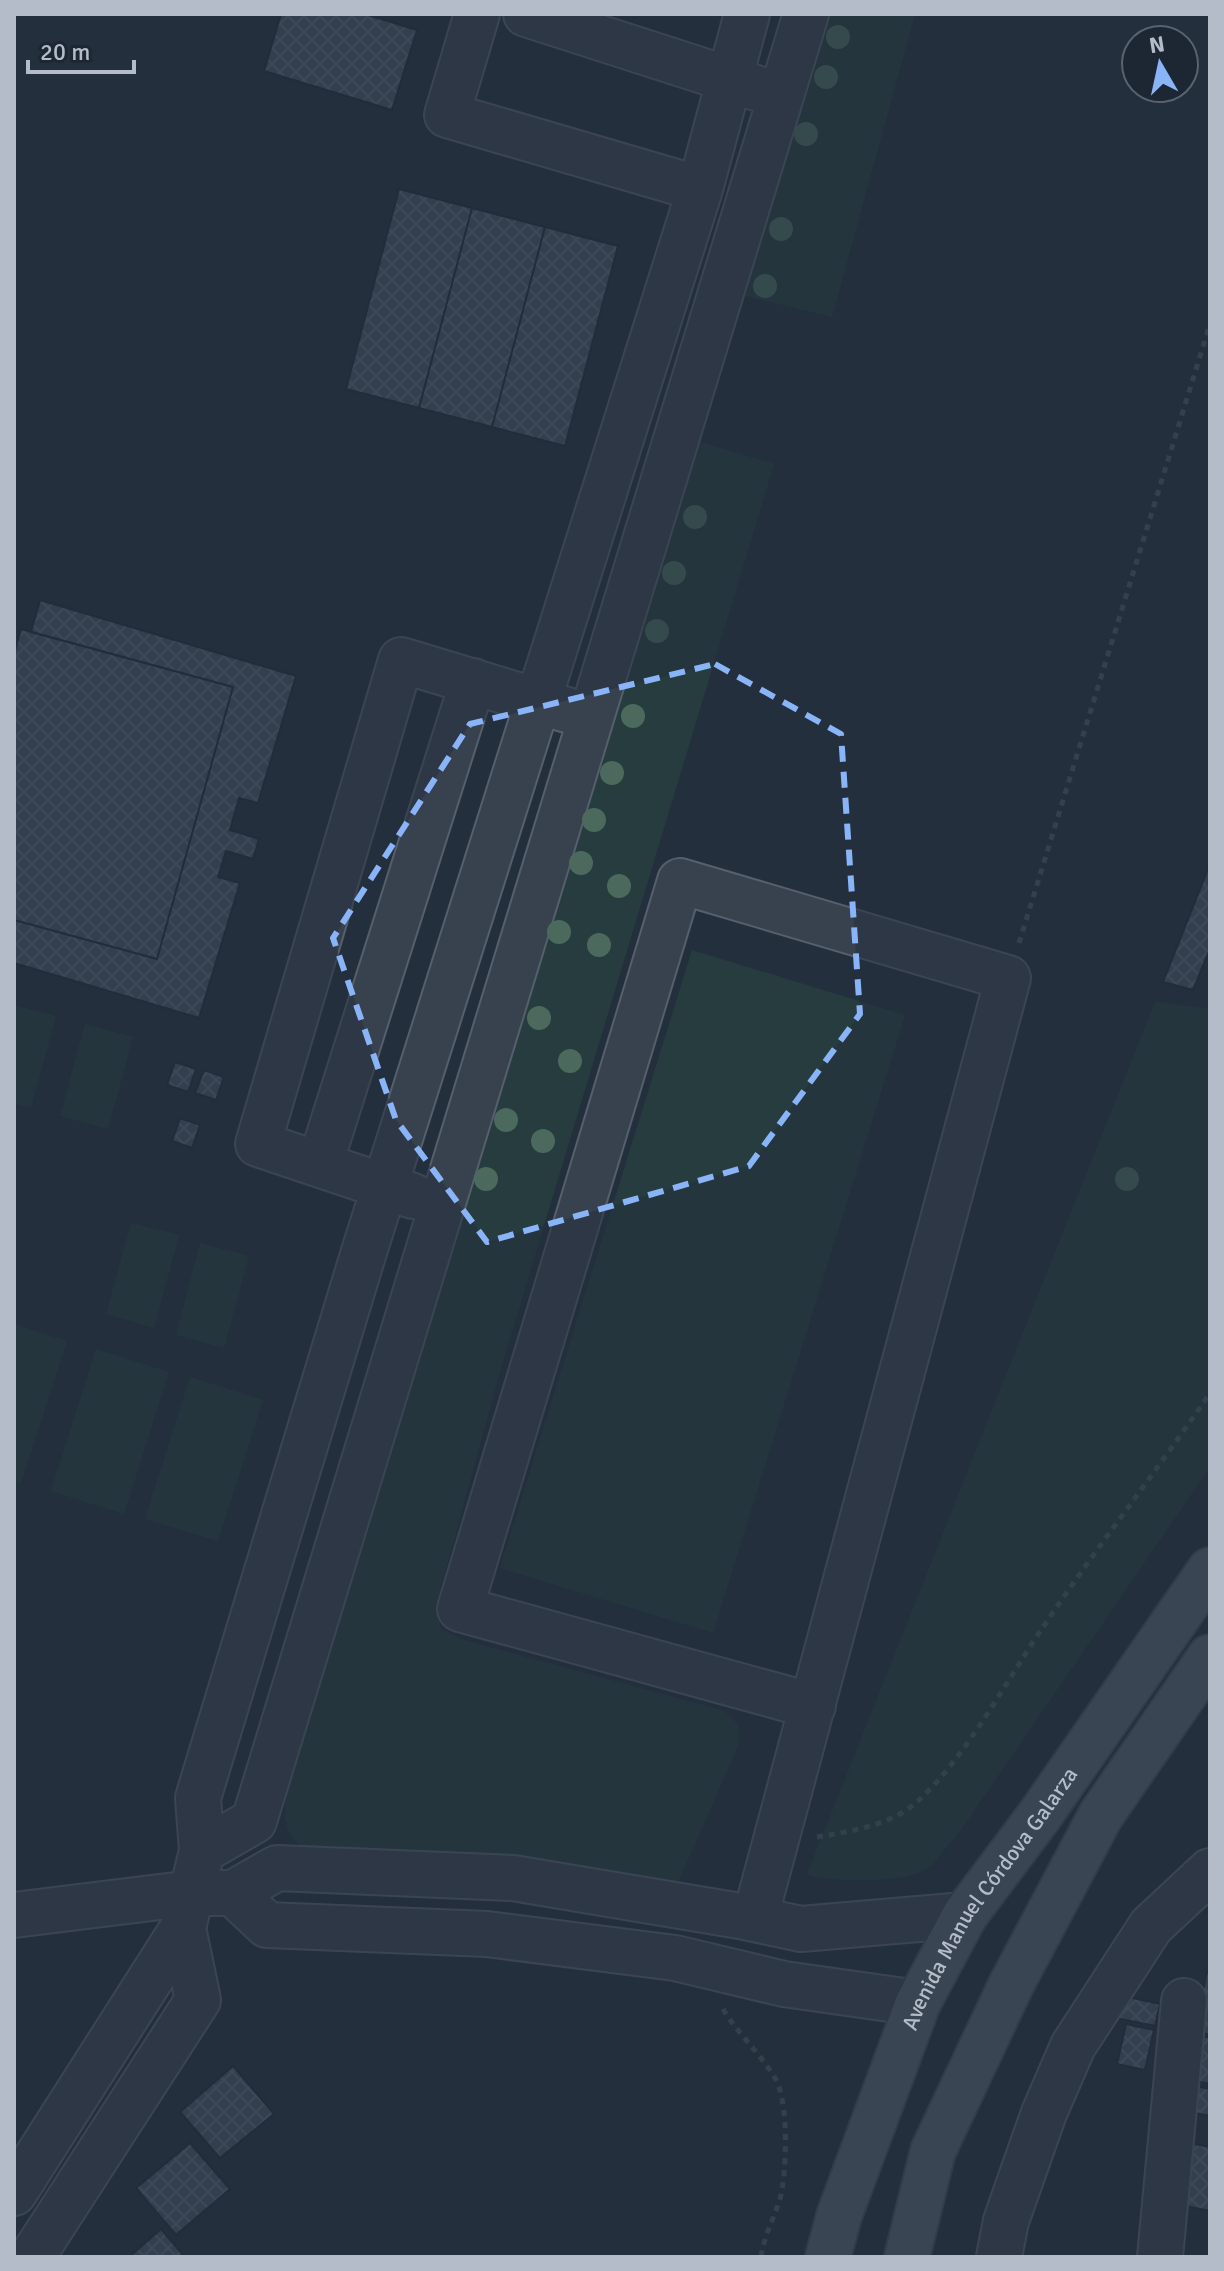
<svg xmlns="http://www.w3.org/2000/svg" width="1224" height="2271" font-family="Signika,sans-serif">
<defs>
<pattern id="building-cross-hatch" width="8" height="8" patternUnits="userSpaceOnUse" patternTransform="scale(2)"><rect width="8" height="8" fill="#455162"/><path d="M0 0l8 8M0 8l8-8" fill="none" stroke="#5d6877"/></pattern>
</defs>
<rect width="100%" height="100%" fill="#242f3e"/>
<path fill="#263c3f" d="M825 14H915L832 317 745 296Z
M697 441 774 464 501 1368 436 1605 441 1629 464 1640 725 1711 739 1726V1744L677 1885 327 1851C320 1850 308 1849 302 1846 278 1832 286 1801 289 1780Z
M692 950 905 1015 713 1633 500 1568Z
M1155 1002 1208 1008 1210 1005V1467L963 1827C953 1838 936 1863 925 1870 902 1883 830 1883 807 1874Z
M14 1005 56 1016 31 1108 14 1104Z
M85 1024 133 1037 108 1129 60 1116Z
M131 1223 179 1235 154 1328 106 1314Z
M200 1243 249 1256 224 1348 176 1335Z
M14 1324 67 1341 21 1483 14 1481Z
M96 1349 169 1372 124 1514 51 1491Z
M190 1377 263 1400 218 1541 145 1519Z"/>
<path fill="url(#building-cross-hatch)" stroke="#1f2835" stroke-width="2" d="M281 14H365L417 30 392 110 264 71Z
M399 189 472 208 419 408 346 389Z
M472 208 545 227 492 427 419 408Z
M545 227 618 246 565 446 492 427Z
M40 600 296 676 258 803 239 798 230 830 259 839 253 859 226 851 218 877 240 883 199 1018 14 963V920L157 959 233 687 31 632Z
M21 629 233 687 157 959 14 920V654Z
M1210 864V949L1193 990 1163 982Z
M175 1062 196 1069 188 1092 167 1085Z
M204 1070 224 1077 216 1100 195 1093Z
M180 1118 200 1125 192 1148 172 1141Z
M1207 1972 1210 1973V2035L1194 2031Z
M1115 1994 1160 2004 1155 2026 1111 2017Z
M1126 2024 1154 2030 1145 2070 1117 2064Z
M1186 2033 1210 2038V2084L1182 2078Z
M233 2066 274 2114 220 2158 180 2112Z
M1181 2083 1210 2089V2116L1175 2109Z
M1180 2141 1210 2147V2211L1166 2202Z
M190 2143 230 2189 176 2235 136 2188Z
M161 2229 185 2257H129Z"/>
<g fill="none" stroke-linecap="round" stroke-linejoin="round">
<defs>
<path id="minor" d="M477 14 447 115 700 189
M526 14 756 88
M320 1164 473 681
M413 1196 258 1144 401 660 567 710
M202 1851 254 1821 806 14
M233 1893 267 1925 487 1934 675 1958 784 1984 918 2003
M14 1915 192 1893H233L277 1868 513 1878 740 1916 801 1929 965 1915
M755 1918 1008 978 680 881 460 1609 813 1706
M14 2193 183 1928 202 1851 198 1798 363 1255 700 189 747 14
M32 2257 198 2000 183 1928
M999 2257 1006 2221 1044 2113 1073 2046 1151 1926 1210 1871
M1160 2257 1184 2001"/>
<g id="major">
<path id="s1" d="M828 2257 839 2216 918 2003 965 1915 1040 1815 1210 1570"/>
<path d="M907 2257 933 2151 1011 1985 1101 1815 1210 1657"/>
</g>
</defs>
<use href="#minor" stroke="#565f6c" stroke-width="48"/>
<use href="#major" stroke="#414a57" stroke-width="48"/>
<path stroke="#44595c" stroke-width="5" stroke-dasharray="6 6" stroke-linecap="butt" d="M1019 943 1210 324
M817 1837C852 1831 893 1825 919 1800 966 1757 1007 1680 1043 1627 1097 1547 1156 1472 1210 1393
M723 2009C738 2034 760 2053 775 2078 789 2100 787 2173 780 2199 773 2221 765 2233 761 2257"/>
<use href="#minor" stroke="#38414e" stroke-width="44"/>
<use href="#major" stroke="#56606e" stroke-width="44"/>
</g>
<g fill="#4b6a5d">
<circle cx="838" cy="37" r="12"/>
<circle cx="826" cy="77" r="12"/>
<circle cx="806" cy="134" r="12"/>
<circle cx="781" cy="229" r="12"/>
<circle cx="765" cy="286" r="12"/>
<circle cx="695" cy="517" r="12"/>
<circle cx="674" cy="573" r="12"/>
<circle cx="657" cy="631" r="12"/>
<circle cx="633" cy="716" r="12"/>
<circle cx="612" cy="773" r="12"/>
<circle cx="594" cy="820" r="12"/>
<circle cx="581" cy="863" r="12"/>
<circle cx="619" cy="886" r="12"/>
<circle cx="559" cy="932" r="12"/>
<circle cx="599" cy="945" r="12"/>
<circle cx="539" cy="1018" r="12"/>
<circle cx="570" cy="1061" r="12"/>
<circle cx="506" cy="1120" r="12"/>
<circle cx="543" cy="1141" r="12"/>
<circle cx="486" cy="1179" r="12"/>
<circle cx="1127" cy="1179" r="12"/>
</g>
<path d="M0 0H1224V2271H0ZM715 664 841 734 860 1014 749 1166 487 1242 396 1120 333 938 470 724Z" fill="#242f3e" fill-opacity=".55" fill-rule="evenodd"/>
<path fill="none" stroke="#8ab4f8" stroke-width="6" stroke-dasharray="16 10" stroke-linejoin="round" d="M715 664 841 734 860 1014 749 1166 487 1242 396 1120 333 938 470 724Z"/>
<g text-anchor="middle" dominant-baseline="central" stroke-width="6" stroke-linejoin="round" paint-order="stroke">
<g font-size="22" fill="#b4bcc9" stroke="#1d2633">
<text stroke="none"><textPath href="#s1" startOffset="396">Avenida Manuel Córdova Galarza</textPath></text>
</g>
</g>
<rect width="1224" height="2271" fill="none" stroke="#b4bcc9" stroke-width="32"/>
<g transform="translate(1160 64) rotate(351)"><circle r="38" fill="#1d2633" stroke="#59626f" stroke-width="2"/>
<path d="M0-6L14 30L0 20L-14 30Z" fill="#8ab4f8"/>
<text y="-12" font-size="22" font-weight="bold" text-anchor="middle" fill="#b4bcc9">N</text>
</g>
<path d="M28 60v12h106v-12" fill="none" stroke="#b4bcc9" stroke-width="4"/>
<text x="40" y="60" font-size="24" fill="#b4bcc9" stroke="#1d2633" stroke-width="6" paint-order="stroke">20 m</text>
</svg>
